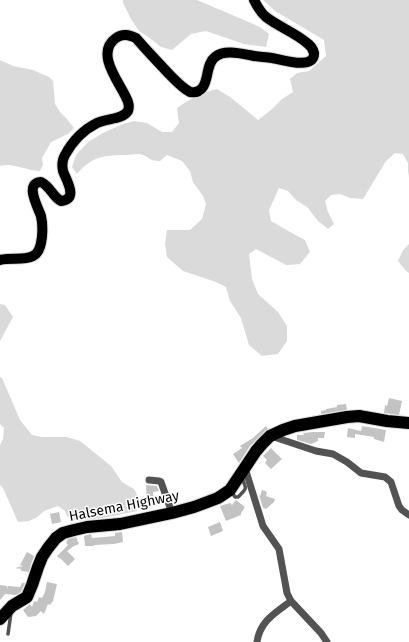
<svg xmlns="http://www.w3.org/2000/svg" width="409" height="642" font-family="'Fira Sans',sans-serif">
<rect width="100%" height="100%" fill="#fff"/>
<path fill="#dadada" d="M123 0H197L244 20 260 27 269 34 266 47 244 44 206 31 191 34 172 50 161 47 147 36 139 31 131 19 123 3Z
M263 0H409V177L408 171V163L403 154 395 153 386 161 363 199 350 198 340 194 331 195 325 201 328 212 334 224 328 229 318 221 307 207 296 200 288 191 279 188 269 210 271 221 290 232 305 240 310 252 300 264 286 265 256 249 249 254 252 279 258 294 278 312 287 326V341L278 354 262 356 249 345 241 318 230 301 226 287 216 282 183 271 167 257 165 244 167 230H190L202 219 206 204 203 196 193 182 190 171 182 161 167 155 160 161C149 161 151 158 143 155 138 153 132 155 127 155 105 155 92 156 77 174L72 167 76 155 88 142 103 133 123 124 134 121 147 123 162 132H172L179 123 177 108C191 98 201 93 217 89L230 97 258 120 271 110 282 99 293 92 290 79 297 73 309 71 326 56 324 40 275 11Z
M0 60 13 66 33 70 49 77 53 81 55 104 60 112 66 118 74 128 68 134 51 142 42 158 43 165 40 171C27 171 12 162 0 166Z
M409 244V273L406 271 398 261 403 250Z
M0 304 5 305 13 317 0 341Z
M0 377 2 378 20 420 32 435 42 437H67L80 441 111 466 122 482 134 489 139 498 137 511 102 518 76 521 67 516 65 511 58 506 44 511 36 518 29 521 18 522 3 488 0 485V445L3 439 4 428 0 424Z"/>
<path fill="#c3c3c3" d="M389 398 402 401 399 415 384 413 385 405 387 406Z
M346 404 347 410 321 414V411L326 410V409L337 407V405Z
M266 426 268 429 265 431 250 446 239 463 233 454 242 448 240 446 253 438Z
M362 426 386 430 384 442 374 439V437L355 434V438L347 437 348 428 361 431Z
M314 432H325L324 438H318V441L311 444 297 440V435H304L303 433Z
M271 448 282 459 271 469 265 463 267 460 263 456Z
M146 485 157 486 159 491 153 492 154 503H147Z
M262 490 267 492 266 496 275 499 274 502 266 509 263 508 259 495 260 496Z
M236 500 245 507 241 513V515L226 521 220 506 230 503 232 505Z
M59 512 61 522 52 524 50 514Z
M220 522 223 531 211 536 208 527Z
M122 532 123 542 114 544 94 545V546H85L84 536 91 534 92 538 115 536V533Z
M76 537 79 544 74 546 67 551 75 559 68 566 60 558H59L57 556 68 545 66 542 68 539Z
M27 552 34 556 31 564 29 572 21 571V569L15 568 23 566 20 565Z
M47 582 57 584 53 601 50 605 48 604 44 614 41 611 36 616 28 617 23 610 30 604 32 607 34 601 37 602 39 597 42 598 45 592Z
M22 583H25L21 592 16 595 5 594 0 600V585L7 586 8 589V586L20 587Z"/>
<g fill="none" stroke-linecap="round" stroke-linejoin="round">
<defs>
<path id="primary" d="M0 260C11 257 23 261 33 256 44 251 43 225 41 216 38 207 24 183 41 182 50 186 53 197 61 201 79 199 66 180 63 171 62 166 62 160 65 155 72 142 83 130 97 123 107 118 122 120 128 111 129 108 129 105 128 102 123 86 93 54 116 38 123 33 129 35 136 38 147 51 158 62 169 74 175 80 182 88 190 92 195 93 200 91 203 87 209 78 206 64 215 57 225 49 242 54 254 56 260 57 266 57 272 58 280 59 315 71 314 53 313 49 310 45 307 43 296 33 279 27 266 17 261 13 257 6 254 0"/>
<path id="highway" d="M0 619 12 606 27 597 32 585 38 567 42 557 48 548 56 538 63 533 74 530 87 527 120 524 172 513 194 507 218 498 230 490 256 451 262 444 270 436 283 430 295 426 347 417 359 416 387 421 409 423"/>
</defs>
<use href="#primary" stroke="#dbdbdb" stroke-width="12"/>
<use href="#highway" stroke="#dbdbdb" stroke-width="14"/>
<path stroke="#535353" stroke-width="3.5" d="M231 491 235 497H238C247 488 247 490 242 478
M8 634 11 613"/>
<path stroke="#535353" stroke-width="7" d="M271 436 316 451 333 454 347 462 361 473 385 477 391 482 399 506 402 510 409 515
M245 468 263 526 279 549 287 593 291 601 321 633 327 642
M149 480 159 481 161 482 172 513
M257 642C260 621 275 613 291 601"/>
<use href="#primary" stroke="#000" stroke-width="10"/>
<use href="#highway" stroke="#000" stroke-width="12"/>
</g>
<g text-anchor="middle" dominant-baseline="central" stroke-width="3" stroke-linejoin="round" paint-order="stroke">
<g font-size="14" fill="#000" stroke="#fff">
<text transform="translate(124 506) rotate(-11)">Halsema Highway</text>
</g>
</g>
</svg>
